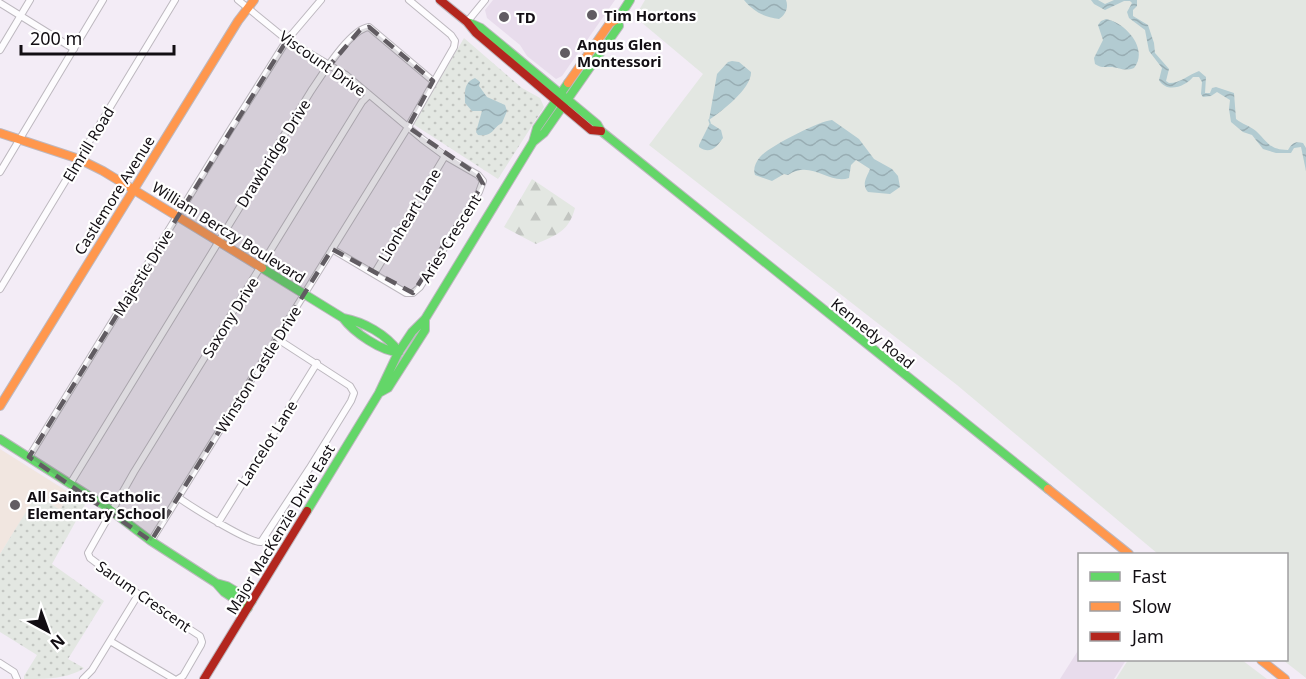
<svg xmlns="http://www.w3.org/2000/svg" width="1306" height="679" font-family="'Noto Sans',sans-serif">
<defs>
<pattern id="forest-firs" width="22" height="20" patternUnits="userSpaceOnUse" patternTransform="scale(1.5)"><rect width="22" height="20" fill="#e3e7e2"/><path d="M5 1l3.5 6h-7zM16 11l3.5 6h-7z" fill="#c2c5c1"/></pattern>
<pattern id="park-dots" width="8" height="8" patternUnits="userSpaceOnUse" patternTransform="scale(1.5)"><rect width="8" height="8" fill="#e3e7e2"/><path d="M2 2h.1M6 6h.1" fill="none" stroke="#c2c5c1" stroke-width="1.8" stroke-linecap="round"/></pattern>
<pattern id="water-waves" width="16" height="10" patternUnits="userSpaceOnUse" patternTransform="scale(1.5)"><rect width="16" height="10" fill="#b2cbd1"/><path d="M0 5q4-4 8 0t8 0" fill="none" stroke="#98adb3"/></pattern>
</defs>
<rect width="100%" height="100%" fill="#f3ecf6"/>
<path fill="#e8dcec" d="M493 0H615L562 76 556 79 527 56 520 45 487 18 485 10Z
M1079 649 1080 660H1126L1114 679H1060Z"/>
<path fill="#f1e6e0" d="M0 449 70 493 60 510 37 495 0 554Z"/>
<path fill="#e3e7e2" d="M645 0H1306V678L1283 660H1286V554H1158L957 385 649 145 703 74 635 17Z
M1128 660H1242L1267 679H1116Z"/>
<path fill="url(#forest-firs)" d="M532 179 575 208C569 231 557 235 536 244L504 227Z"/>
<path fill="url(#park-dots)" d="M464 38 522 88 540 98 544 107 498 179 413 124Z
M70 493 86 503 52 564 104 601 68 659 84 668C68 679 46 679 24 679V676L37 655 0 632V554L37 494 60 510Z"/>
<path fill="url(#water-waves)" d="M744 0H786C789 8 785 15 779 19 764 17 754 12 744 0Z
M1091 0H1098L1105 4 1114 0H1137V6L1133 10V16L1148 25 1154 43 1155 53 1169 69 1166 81 1169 83C1181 83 1188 75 1199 71L1206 77 1205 93H1210L1212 88 1216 87 1234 93 1236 119C1242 124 1250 126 1256 131 1268 142 1269 150 1288 150 1292 143 1295 141 1303 143L1306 148V171L1301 147 1294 148 1291 153H1276L1263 149 1252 135 1243 132 1231 122 1229 109 1230 100 1217 92 1211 96 1203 97 1201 94 1202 82 1199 77H1193C1186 86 1167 94 1159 80L1162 68 1149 51 1145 30 1129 18 1127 12 1132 3 1130 1H1124L1105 10 1094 4Z
M1106 19C1126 23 1149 49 1134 68 1124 72 1119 67 1110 67 1103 67 1101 68 1095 64L1094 58 1103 40 1098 25 1101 21Z
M732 61 739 62 751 72C752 88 721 112 709 120L717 74 728 62Z
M475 78 480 82 479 86 487 97 505 105 507 111 502 123C492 128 494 137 478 135L476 132 482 111H472L465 103C465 93 463 83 475 78Z
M832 120 859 139 874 159 892 169 898 176 900 187 890 194 868 192C861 184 867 177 870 169L856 160 851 165 849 178C829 185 811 159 788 175L784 174 772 181 755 175C753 169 755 163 760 157 768 147 819 121 832 120Z
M710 123 721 130 723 138C717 147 710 155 699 147V145Z"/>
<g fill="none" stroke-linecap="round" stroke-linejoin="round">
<path stroke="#b2cbd1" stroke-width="1.5" d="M709 120 710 123"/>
<defs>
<path id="street" d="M238 0 287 40 346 75 422 139 445 156 478 175 483 181 479 192 420 287 413 293H406L332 249
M0 3 74 49
M467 22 485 0
M0 50 30 0
M0 172 103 0
M374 274 445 156
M0 289 175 0
M29 457 232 127 287 40 321 0
M70 484 311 91C322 75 350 29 369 27L433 81
M179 498C192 507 249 543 261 542L309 469 351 401 354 393 350 386 276 338
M218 523 317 363
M151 541 408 127 454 47 455 41 451 35 409 0
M110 641 174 679
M0 663 14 672 17 679
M83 679 92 670 138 595
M178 679 183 676 201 645 202 642 200 636 154 606 90 558 88 553 134 472 362 102 369 95"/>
<path id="fast" d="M470 23 481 28 597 124 601 131
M601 131 1048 489
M533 142 544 133 619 26 618 19 630 0
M262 268 343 318C353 332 382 352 399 352 386 334 364 322 343 318
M379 393 388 388 425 330V319
M0 439 105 506 151 541 216 583 224 592 248 608
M307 511 379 393 398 353 412 332 425 319 533 142 537 128 568 83
M216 583 227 586 252 601"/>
<path id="slow" d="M568 83 610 23 618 19
M0 133 79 159 103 171 262 268
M0 406 238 21 254 0
M1048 489 1129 554
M1261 660 1285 679"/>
<path id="jam" d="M440 0 467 22 476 33 591 130 601 131
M204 679 307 511"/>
</defs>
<use href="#street" stroke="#bdb8bf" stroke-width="8"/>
<use href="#fast" stroke="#bdb8bf" stroke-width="10"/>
<use href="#slow" stroke="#bdb8bf" stroke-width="10"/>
<use href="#jam" stroke="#bdb8bf" stroke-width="10"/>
<use href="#street" stroke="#fdfcfe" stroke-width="6"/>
<use href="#fast" stroke="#63d668" stroke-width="8"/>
<use href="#slow" stroke="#ff974d" stroke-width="8"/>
<use href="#jam" stroke="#b3261e" stroke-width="8"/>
</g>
<path fill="#615c62" fill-opacity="0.2" stroke="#615c62" stroke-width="4.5" stroke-dasharray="12 8" stroke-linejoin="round" d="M369 27 433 81 408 127 478 175 483 184 413 293 332 249 151 541 29 457 287 40 329 66 360 30Z"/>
<g fill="#615c62" stroke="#fff" stroke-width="2">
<circle cx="592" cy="15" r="6"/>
<circle cx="504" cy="17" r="6"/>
<circle cx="565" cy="53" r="6"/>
<circle cx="15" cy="505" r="6"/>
</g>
<g text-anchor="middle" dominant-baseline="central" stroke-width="4.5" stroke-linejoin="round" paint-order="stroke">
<g font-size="15" font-weight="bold" fill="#120e13" stroke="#fff" text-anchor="start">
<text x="604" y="15">Tim Hortons</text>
<text x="516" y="17">TD</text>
<text x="577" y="44">Angus Glen<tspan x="577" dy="17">Montessori</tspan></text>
<text x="27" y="496">All Saints Catholic<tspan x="27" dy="17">Elementary School</tspan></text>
</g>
<g font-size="15" fill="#120e13" stroke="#fff">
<text transform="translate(323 63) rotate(35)">Viscount Drive</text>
<text transform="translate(88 144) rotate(-59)">Elmrill Road</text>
<text transform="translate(273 153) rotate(-58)">Drawbridge Drive</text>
<text transform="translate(114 195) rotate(-58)">Castlemore Avenue</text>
<text transform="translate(409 215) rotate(-59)">Lionheart Lane</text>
<text transform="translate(229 232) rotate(32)">William Berczy Boulevard</text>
<text transform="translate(450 238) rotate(-58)">Aries Crescent</text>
<text transform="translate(143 272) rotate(-58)">Majestic Drive</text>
<text transform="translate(230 317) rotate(-58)">Saxony Drive</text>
<text transform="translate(873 333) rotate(39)">Kennedy Road</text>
<text transform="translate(258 369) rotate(-58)">Winston Castle Drive</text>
<text transform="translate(267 443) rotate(-58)">Lancelot Lane</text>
<text transform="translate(280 529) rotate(-59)">Major MacKenzie Drive East</text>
<text transform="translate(144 596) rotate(35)">Sarum Crescent</text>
</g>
</g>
<rect x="1078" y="553" width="210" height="108" fill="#ffffff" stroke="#a09fa1" stroke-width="1.5"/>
<rect x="1090" y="572" width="30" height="9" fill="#63d668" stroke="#a09fa1" stroke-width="1.5"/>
<text x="1132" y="583" font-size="18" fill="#120e13">Fast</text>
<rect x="1090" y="602" width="30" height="9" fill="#ff974d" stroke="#a09fa1" stroke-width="1.5"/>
<text x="1132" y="613" font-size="18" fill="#120e13">Slow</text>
<rect x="1090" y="632" width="30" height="9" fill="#b3261e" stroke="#a09fa1" stroke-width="1.5"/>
<text x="1132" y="643" font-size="18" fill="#120e13">Jam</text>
<g transform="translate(48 631) rotate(139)" stroke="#ffffff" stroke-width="4.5" paint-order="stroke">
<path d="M0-4.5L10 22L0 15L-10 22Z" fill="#120e13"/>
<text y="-9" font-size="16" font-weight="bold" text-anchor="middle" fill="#120e13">N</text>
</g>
<path d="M21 45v9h153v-9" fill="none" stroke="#120e13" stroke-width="3"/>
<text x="30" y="45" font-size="18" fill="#120e13" stroke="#ffffff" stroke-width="4.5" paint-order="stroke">200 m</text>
</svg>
